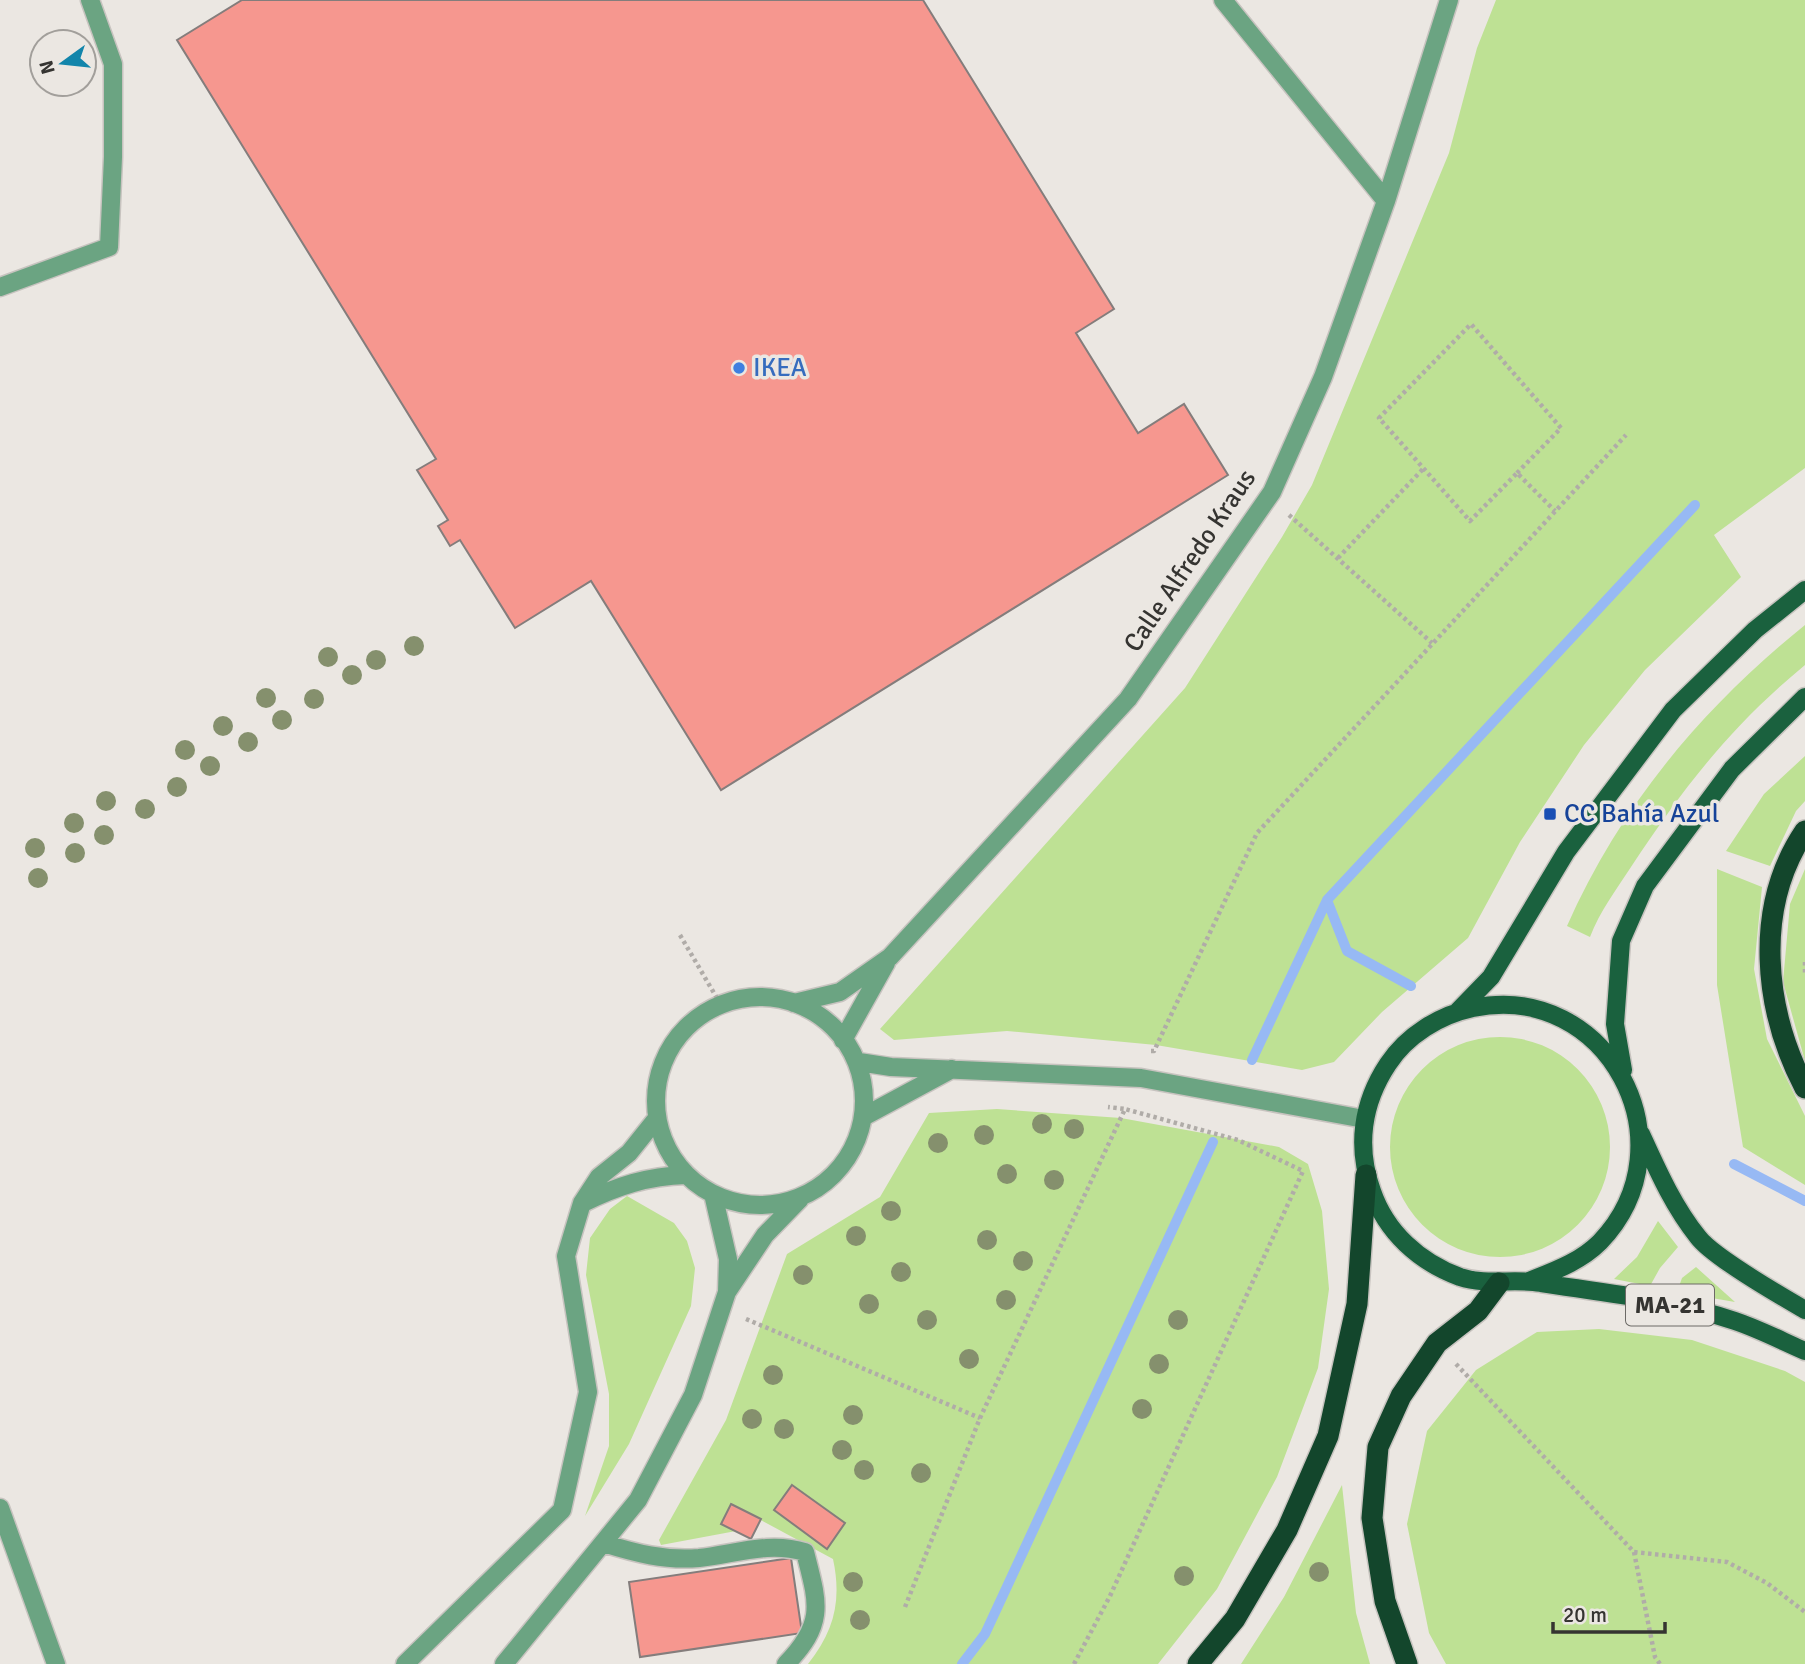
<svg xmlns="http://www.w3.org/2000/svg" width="1805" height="1664" font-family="Signika,sans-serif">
<rect width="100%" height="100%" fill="#ebe7e2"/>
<path fill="#bee194" d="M1496 0H1805V468L1714 535 1741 577 1645 670 1584 745 1520 842 1468 938 1382 1012 1334 1062 1302 1070 1156 1045 1007 1031 894 1040 880 1029 1185 688 1282 537 1312 485 1449 153 1477 48Z
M1805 625V665C1731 726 1683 788 1631 867 1616 890 1600 911 1590 937L1567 926C1620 806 1703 707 1805 625Z
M1805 756V801L1796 811 1770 866 1726 851 1764 794Z
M1717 869 1762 887 1754 969 1767 1039 1805 1116V1185L1743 1147 1717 985Z
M1805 869V1061L1783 982 1790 904Z
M1390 1147a110 110 0 1 1 220 0a110 110 0 1 1-220 0Z
M997 1109 1121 1118 1279 1147 1308 1164 1322 1211 1329 1289 1318 1368 1277 1477 1217 1589 1158 1664H808C834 1631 842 1601 833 1559L731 1504 721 1523 736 1531 661 1545 659 1540 726 1420 787 1254 880 1197 929 1113Z
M627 1196 674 1223 687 1241 695 1268 691 1306 629 1444 585 1516 609 1446V1394L586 1275 590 1238 610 1209Z
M1658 1221 1678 1247 1660 1268 1650 1286 1614 1279 1637 1257Z
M1696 1267 1735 1302 1677 1292 1682 1278Z
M1599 1329 1692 1340 1785 1371 1805 1382V1664H1446L1429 1633 1407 1524 1427 1431 1476 1370 1537 1332Z
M1342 1485 1356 1613 1370 1664H1241L1284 1597Z"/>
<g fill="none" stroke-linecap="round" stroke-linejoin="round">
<path stroke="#97b9f4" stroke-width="10" d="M1327 900 1347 951 1411 986
M1252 1060 1327 900 1695 505
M1734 1164 1805 1201
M962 1664 985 1634 1213 1142"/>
</g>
<path fill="#f6978f" stroke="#847d7c" stroke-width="2" d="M242 0H923L1114 309 1076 333 1138 433 1184 404 1228 475 721 790 591 581 515 628 460 540 450 546 438 526 448 520 417 470 436 459 177 40Z
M792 1485 845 1523 827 1549 774 1510Z
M731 1504 761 1519 751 1539 721 1524Z
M791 1558 802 1633 640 1657 629 1582Z"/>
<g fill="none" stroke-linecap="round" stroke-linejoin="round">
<defs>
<path id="minor" d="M1223 0 1386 201
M0 287 109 247 113 157V64L90 0
M656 1101a104 104 0 1 1 208 0a104 104 0 1 1-208 0Z
M794 1003 840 992 890 957 1128 699 1272 492 1323 377 1386 201 1449 0
M843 1040 886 963
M859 1062 891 1067 1141 1078 1364 1119
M863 1117 952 1069
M583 1203C617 1186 648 1176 686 1175
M727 1292 765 1235 800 1199
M0 1508 56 1664
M603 1543C635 1553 665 1561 699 1558 735 1554 769 1541 805 1552 818 1603 826 1623 786 1664
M405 1664 562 1510 588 1392 566 1256 582 1203 599 1177 629 1153 657 1118
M504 1664 638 1500 693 1395 727 1292 728 1259 713 1194"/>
<path id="major" d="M1458 1011 1491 977 1566 852 1673 710 1755 630 1805 590
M1623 1070 1615 1024 1621 941 1645 886 1732 769 1805 697
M1641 1134C1657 1169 1673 1206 1698 1237 1713 1257 1781 1296 1805 1310
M1529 1281C1554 1271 1580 1262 1600 1242 1694 1144 1607 980 1473 1008 1440 1015 1407 1035 1388 1064 1362 1103 1356 1147 1372 1191 1386 1232 1419 1262 1460 1277 1487 1286 1514 1278 1541 1283 1606 1293 1673 1300 1735 1321 1759 1329 1782 1341 1805 1351"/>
<path id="highway" d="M1805 831C1753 908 1764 1010 1805 1088
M1198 1664 1235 1619 1287 1530 1328 1436 1357 1304 1366 1175
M1407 1664 1385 1601 1372 1518 1378 1447 1401 1396 1437 1343 1478 1311 1499 1283"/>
</defs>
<use href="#minor" stroke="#c7c3bf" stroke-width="21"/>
<use href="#major" stroke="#c7c3bf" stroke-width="21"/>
<use href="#highway" stroke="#c7c3bf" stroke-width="24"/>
<path stroke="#b0aca8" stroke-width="4.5" stroke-dasharray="3.5 3.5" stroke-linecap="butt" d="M1517 473 1561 428 1471 324 1379 418 1470 521 1517 473 1555 511
M1289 515 1432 643
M1338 558 1423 469
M680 935 721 1005
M1805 962V976
M1151 1051H1154L1257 833 1626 435
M746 1319 980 1418
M1456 1364 1634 1552 1727 1562 1767 1583 1805 1612
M1634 1552 1655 1657 1660 1664
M905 1607 980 1418 1125 1109 1108 1107
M1074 1664 1110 1596 1303 1171 1238 1140 1125 1109"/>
<use href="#minor" stroke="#6ba482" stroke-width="18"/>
<use href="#major" stroke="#1a613e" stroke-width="18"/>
<use href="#highway" stroke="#13462c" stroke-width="21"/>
</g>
<g fill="#85906d">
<circle cx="414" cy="646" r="10"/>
<circle cx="328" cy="657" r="10"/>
<circle cx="376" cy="660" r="10"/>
<circle cx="352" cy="675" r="10"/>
<circle cx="266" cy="698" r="10"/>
<circle cx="314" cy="699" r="10"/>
<circle cx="282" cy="720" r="10"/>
<circle cx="223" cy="726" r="10"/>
<circle cx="248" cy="742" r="10"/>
<circle cx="185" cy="750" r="10"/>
<circle cx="210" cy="766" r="10"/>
<circle cx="177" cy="787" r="10"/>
<circle cx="106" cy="801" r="10"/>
<circle cx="145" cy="809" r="10"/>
<circle cx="74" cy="823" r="10"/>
<circle cx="104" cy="835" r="10"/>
<circle cx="35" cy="848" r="10"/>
<circle cx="75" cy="853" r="10"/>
<circle cx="38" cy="878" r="10"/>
<circle cx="1042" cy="1124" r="10"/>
<circle cx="1074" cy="1129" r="10"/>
<circle cx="984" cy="1135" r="10"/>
<circle cx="938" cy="1143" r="10"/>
<circle cx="1007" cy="1174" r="10"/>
<circle cx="1054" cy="1180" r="10"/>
<circle cx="891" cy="1211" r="10"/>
<circle cx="856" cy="1236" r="10"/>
<circle cx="987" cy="1240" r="10"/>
<circle cx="1023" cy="1261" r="10"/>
<circle cx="901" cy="1272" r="10"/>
<circle cx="803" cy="1275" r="10"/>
<circle cx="1006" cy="1300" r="10"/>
<circle cx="869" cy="1304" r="10"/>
<circle cx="927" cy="1320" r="10"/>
<circle cx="1178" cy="1320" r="10"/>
<circle cx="969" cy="1359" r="10"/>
<circle cx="1159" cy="1364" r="10"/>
<circle cx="773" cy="1375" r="10"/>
<circle cx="1142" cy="1409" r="10"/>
<circle cx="853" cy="1415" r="10"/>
<circle cx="752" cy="1419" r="10"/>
<circle cx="784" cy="1429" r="10"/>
<circle cx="842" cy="1450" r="10"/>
<circle cx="864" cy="1470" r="10"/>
<circle cx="921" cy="1473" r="10"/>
<circle cx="1319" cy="1572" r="10"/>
<circle cx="1184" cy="1576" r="10"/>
<circle cx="853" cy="1582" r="10"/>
<circle cx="860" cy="1620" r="10"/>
</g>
<circle fill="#3f7fe0" stroke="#ebe7e2" stroke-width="2.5" cx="739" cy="368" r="7"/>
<rect fill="#1a4fb4" stroke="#ebe7e2" stroke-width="2.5" x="1543" y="807" width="14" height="14" rx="3.5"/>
<g text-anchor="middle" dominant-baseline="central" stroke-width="7" stroke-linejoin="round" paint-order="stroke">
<rect fill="#ebe7e2" stroke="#6c6a66" stroke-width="2" x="1626" y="1284.5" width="88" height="41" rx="5"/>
<g font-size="24" font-weight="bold" fill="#353431">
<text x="1670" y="1305">MA-21</text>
</g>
<g font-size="26" fill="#366cbe" stroke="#ebe7e2" text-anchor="start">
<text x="753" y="368">IKEA</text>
</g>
<g font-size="26" fill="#353431" stroke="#ebe7e2">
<text transform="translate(1190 561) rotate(-56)">Calle Alfredo Kraus</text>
</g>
<g font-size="26" fill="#164399" stroke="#ebe7e2" text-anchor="start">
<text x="1564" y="814">CC Bahía Azul</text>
</g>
</g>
<g transform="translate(63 63) rotate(255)"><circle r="33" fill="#ebe7e2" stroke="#a29f9b" stroke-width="2"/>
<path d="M0-5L12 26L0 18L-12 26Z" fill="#1285ab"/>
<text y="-10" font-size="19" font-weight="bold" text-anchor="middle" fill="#353431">N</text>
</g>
<path d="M1553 1622v10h112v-10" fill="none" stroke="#353431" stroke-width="3.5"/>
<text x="1563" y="1622" font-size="21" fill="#353431" stroke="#ebe7e2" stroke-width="5" paint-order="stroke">20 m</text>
</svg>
